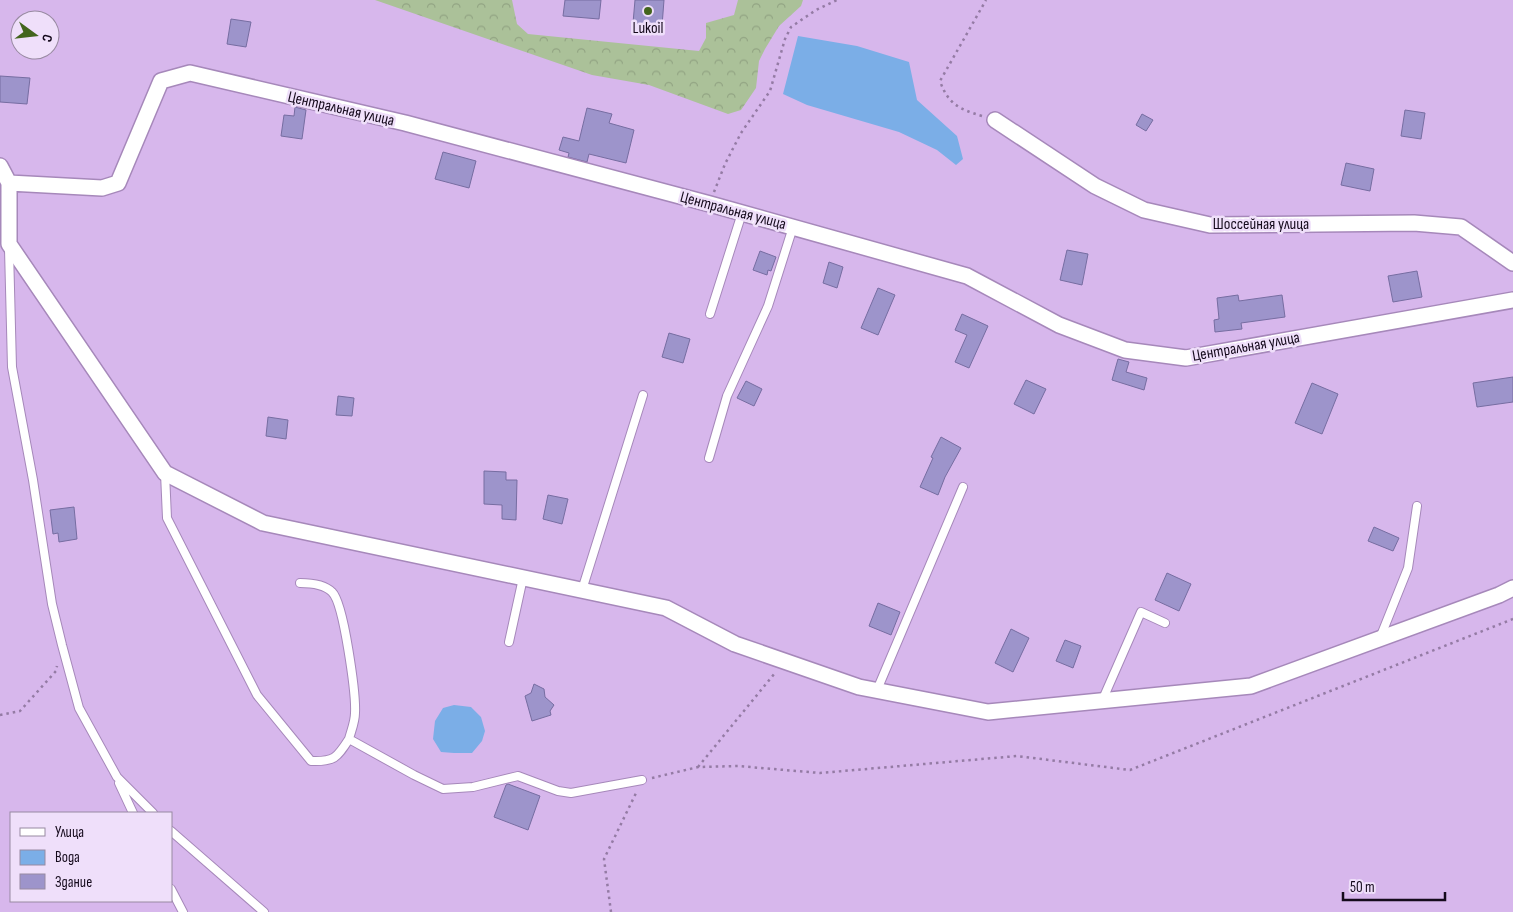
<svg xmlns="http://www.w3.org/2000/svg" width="1513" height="912" font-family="'Sofia Sans Condensed',sans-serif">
<defs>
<pattern id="forest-crowns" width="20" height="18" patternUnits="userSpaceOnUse" patternTransform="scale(1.25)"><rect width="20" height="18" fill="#abc199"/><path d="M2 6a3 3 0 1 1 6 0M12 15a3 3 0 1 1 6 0" fill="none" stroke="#92a483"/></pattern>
</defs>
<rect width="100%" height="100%" fill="#d7b7ec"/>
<path fill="url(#forest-crowns)" d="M375 0H512L517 24 528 34 699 51 706 38V23L734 15 738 0H803L801 6 779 26 765 49 759 61 756 88 741 110 728 114 649 85 592 75Z"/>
<path fill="#7baee7" d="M798 36 857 46 909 62 917 100 957 136 963 159 956 165 937 150 899 132 807 105 783 94Z
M454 705 471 707 481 717 485 731 482 741 472 753H454L441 752 433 739 435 721 443 708Z"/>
<path fill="#9d94cb" stroke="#766da1" d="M565 0H601L599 19 563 16Z
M635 0H664L662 26 633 23Z
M231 19 251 22 246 47 227 44Z
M0 76 30 78 27 104 0 102Z
M295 107 306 110 302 139 281 136 284 115 294 116Z
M587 108 612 114 609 123 634 130 626 163 589 154 587 162 568 157 569 153 559 150 563 137 579 141Z
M1405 110 1425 113 1421 139 1401 136Z
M1142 114 1153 120 1146 131 1136 125Z
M443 152 476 161 469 188 435 179Z
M1346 163 1374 169 1370 191 1341 185Z
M1067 250 1088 254 1082 285 1060 280Z
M760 251 776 257 771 271 768 270 767 275 753 270Z
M829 262 843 267 837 288 823 283Z
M1417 271 1422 297 1393 302 1388 276Z
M878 288 895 295 878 335 861 328Z
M1238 295 1239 301 1282 295 1285 317 1241 323 1242 329 1215 332 1214 320 1219 319 1217 298Z
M962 314 988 326 969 368 955 362 967 335 955 330Z
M669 333 690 339 683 363 662 357Z
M1118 359 1129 362 1126 372 1147 378 1144 390 1112 380Z
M1513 377V402L1477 407 1473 383Z
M1026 380 1046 389 1034 414 1014 404Z
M746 381 762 389 754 406 737 398Z
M1312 383 1338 394 1322 434 1295 423Z
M338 396 354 398 352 416 336 415Z
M268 417 288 420 286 439 266 436Z
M941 437 961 448 945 477 938 495 920 487 933 458 931 457Z
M484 471 506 472V480H517L516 520 502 519V505L484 504Z
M548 495 568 499 562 524 543 519Z
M74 507 77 539 59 542 58 533 53 534 50 510Z
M1374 527 1399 538 1393 551 1368 541Z
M1167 573 1191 584 1179 611 1155 600Z
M878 603 900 612 891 635 869 626Z
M1011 629 1029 638 1013 672 995 663Z
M1065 640 1081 646 1073 668 1056 661Z
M534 684 544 689 545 697 554 705 550 711 551 715 532 721 525 696 531 693Z
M508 784 540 796 528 830 494 817 506 785Z"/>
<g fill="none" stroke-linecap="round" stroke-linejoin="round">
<defs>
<path id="lane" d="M9 249 12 367 33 480 52 604 62 645 79 708 117 777 153 813
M710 314 742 213
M709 458 727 396 768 306 793 227
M165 473 167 518 257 695 311 761C334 762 337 758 349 739L414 775 443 789 473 787 518 776 558 791 571 793 642 780
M300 583C310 583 324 584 332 592 344 603 356 695 355 713 355 722 351 731 349 739
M582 590 643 395
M1380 638 1408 568 1417 506
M509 642 523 578
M877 690 963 487
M1102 701 1141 612 1165 623
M119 783 133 813
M171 831 264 912
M171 889 183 912"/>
<path id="street" d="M995 120 1095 186 1144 210 1210 225 1414 223 1461 227 1513 263
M0 166 9 183V244L165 473 263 523 666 608 735 644 859 687 988 712 1251 686 1499 595 1513 588
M9 183 102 188 118 183 161 81 190 73 405 123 710 204 967 276 1059 325 1125 350 1186 358 1513 300"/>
</defs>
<use href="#lane" stroke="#a688ba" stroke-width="10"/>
<use href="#street" stroke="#a688ba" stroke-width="18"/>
<path stroke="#947ba4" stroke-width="2.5" stroke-dasharray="2.5 4" stroke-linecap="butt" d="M982 116C959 109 948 104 940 81L986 0
M714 192 725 164 741 133 770 91 785 39 791 27 816 10 837 0
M0 715 20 711 56 671 57 666
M698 767 775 673
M652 778 698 767 738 766 820 773 1017 756 1130 770 1513 619
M611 912 604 859 637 791"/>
<use href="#lane" stroke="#fff" stroke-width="8"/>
<use href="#street" stroke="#fff" stroke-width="15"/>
</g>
<circle fill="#43651d" stroke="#efdffa" stroke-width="2" cx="648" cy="11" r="5"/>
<g text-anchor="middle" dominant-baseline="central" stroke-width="5" stroke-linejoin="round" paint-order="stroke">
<g font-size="16" fill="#150a1c" stroke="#efdffa">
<text x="648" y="28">Lukoil</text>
</g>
<g font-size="16" fill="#150a1c" stroke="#efdffa">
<text transform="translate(341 109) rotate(13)">Центральная улица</text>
<text transform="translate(733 211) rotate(15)">Центральная улица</text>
<text x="1261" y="224">Шоссейная улица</text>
<text transform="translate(1246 347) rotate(-10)">Центральная улица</text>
</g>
</g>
<rect x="10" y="812" width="162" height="90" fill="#efdffa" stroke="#988aa1"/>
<rect x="20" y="828" width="25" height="8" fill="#ffffff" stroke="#988aa1"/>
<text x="55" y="837" font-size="15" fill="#150a1c">Улица</text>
<rect x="20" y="850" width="25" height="15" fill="#7baee7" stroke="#988aa1"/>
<text x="55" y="862" font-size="15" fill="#150a1c">Вода</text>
<rect x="20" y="874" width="25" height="15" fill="#9d94cb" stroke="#988aa1"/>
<text x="55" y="887" font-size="15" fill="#150a1c">Здание</text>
<g transform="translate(35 35) rotate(105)"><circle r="24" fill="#efdffa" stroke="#988aa1"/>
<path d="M0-4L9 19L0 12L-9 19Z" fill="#43651d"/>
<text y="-8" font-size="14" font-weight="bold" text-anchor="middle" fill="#150a1c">С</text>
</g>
<path d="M1343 892v8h102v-8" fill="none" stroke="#150a1c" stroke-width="2.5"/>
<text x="1350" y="892" font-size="15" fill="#150a1c" stroke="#efdffa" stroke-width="4" paint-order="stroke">50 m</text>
</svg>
